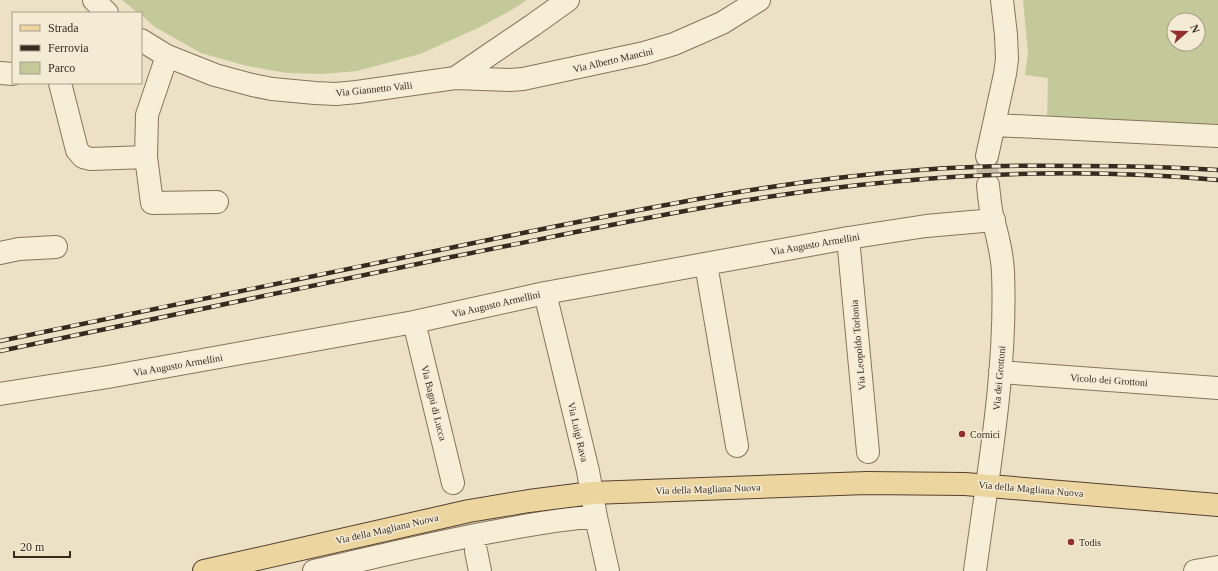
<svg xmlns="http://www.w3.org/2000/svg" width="1218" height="571" font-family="Georgia,serif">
<rect width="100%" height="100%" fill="#ece1c5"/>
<path fill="#c3c999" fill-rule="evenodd" d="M122 0H527L513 9 480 27 420 54 357 71 323 74 287 73 247 66 201 53 155 27 141 15V13H138Z
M1023 0H1218V130L1047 120 1048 78 1025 75 1028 53ZM1174 20H1198V44H1174Z"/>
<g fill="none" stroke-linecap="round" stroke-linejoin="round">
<path stroke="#c8bda4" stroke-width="22" stroke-dasharray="22 11" stroke-linecap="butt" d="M987 156 988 185"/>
<defs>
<path id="minor" d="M94 0 107 13
M141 40 167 56 215 75 252 85 272 89 315 93 336 94 357 92 455 78 533 25 568 0
M0 73 13 74
M455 78 510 80 523 79 644 53 674 44 722 23 759 0
M60 83 77 150 83 157 91 159 146 157 152 203 217 202
M994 125 1218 136
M987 156 1005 74 1007 59 1006 35 1002 0
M146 157 147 115 167 56
M848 238 868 452
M0 253 19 249 56 247
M706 264 737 446
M545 293 588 471 596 517 608 571
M414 322 453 483
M1000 372 1218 388
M0 394 108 377 414 322 545 293 848 238 926 226 994 220
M476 551 480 571
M314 571C376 557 439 541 502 530 533 524 565 518 596 517
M975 571C988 472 1007 372 1003 272 1002 252 997 234 992 215 990 206 989 195 988 185
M1195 571 1218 567"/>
<path id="major" d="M204 571 469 511 529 501 592 493 867 483 965 484 1218 505"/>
</defs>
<use href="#minor" stroke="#86735c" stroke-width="24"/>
<use href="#major" stroke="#544130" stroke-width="24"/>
<use href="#minor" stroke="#f7eed8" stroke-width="22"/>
<use href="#major" stroke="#edd59f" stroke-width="22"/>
<defs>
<path id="rail" d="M0 341C166 306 332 272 498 238 638 210 778 180 920 170 974 166 1028 165 1082 166 1127 166 1172 167 1218 170
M0 351 451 257C554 237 657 214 761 198 911 175 1066 166 1218 180"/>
</defs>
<use href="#rail" stroke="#372b1f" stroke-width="4.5"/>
<use href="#rail" stroke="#f4ebd4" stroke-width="3" stroke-dasharray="9" stroke-linecap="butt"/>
</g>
<g fill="#922f2f" stroke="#f4ebd4" stroke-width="1.5">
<circle cx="962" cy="434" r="4"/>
<circle cx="1071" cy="542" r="4"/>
</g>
<g text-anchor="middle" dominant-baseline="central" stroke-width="3" stroke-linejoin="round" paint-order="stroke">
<g font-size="10" fill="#372b1f" stroke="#f4ebd4">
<text transform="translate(613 60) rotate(-13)">Via Alberto Mancini</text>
<text transform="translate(374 89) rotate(-6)">Via Giannetto Valli</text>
<text transform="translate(815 244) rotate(-10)">Via Augusto Armellini</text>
<text transform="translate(496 304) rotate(-13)">Via Augusto Armellini</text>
<text transform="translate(858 345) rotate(-95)">Via Leopoldo Torlonia</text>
<text transform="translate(178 365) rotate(-10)">Via Augusto Armellini</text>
<text transform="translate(999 378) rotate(-85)">Via dei Grottoni</text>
<text transform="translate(1109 380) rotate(4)">Vicolo dei Grottoni</text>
<text transform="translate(434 403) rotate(76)">Via Bagni di Lucca</text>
<text transform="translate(578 432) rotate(77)">Via Luigi Rava</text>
<text transform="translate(708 489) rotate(-2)">Via della Magliana Nuova</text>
<text transform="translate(1031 489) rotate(5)">Via della Magliana Nuova</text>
<text transform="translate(387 529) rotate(-13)">Via della Magliana Nuova</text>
</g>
<g font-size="10" fill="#372b1f" stroke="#f4ebd4" text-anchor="start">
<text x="970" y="434">Cornici</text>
<text x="1079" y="542">Todis</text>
</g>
</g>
<rect x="12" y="12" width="130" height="72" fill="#f4ebd4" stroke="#a89e8c"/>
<rect x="20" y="25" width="20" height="6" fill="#edd59f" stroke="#a89e8c"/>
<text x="48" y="32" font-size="12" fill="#372b1f">Strada</text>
<rect x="20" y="45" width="20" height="6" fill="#372b1f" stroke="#a89e8c"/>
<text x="48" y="52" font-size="12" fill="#372b1f">Ferrovia</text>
<rect x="20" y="62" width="20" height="12" fill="#c3c999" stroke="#a89e8c"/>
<text x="48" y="72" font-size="12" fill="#372b1f">Parco</text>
<g transform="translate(1186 32) rotate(70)"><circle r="19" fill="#f4ebd4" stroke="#a89e8c"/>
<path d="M0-3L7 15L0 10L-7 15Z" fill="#922f2f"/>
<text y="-6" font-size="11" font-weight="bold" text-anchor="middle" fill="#372b1f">N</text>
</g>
<path d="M14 551v6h56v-6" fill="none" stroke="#372b1f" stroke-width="2"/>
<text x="20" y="551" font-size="12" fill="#372b1f" stroke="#f4ebd4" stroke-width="3" paint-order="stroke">20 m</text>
</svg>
